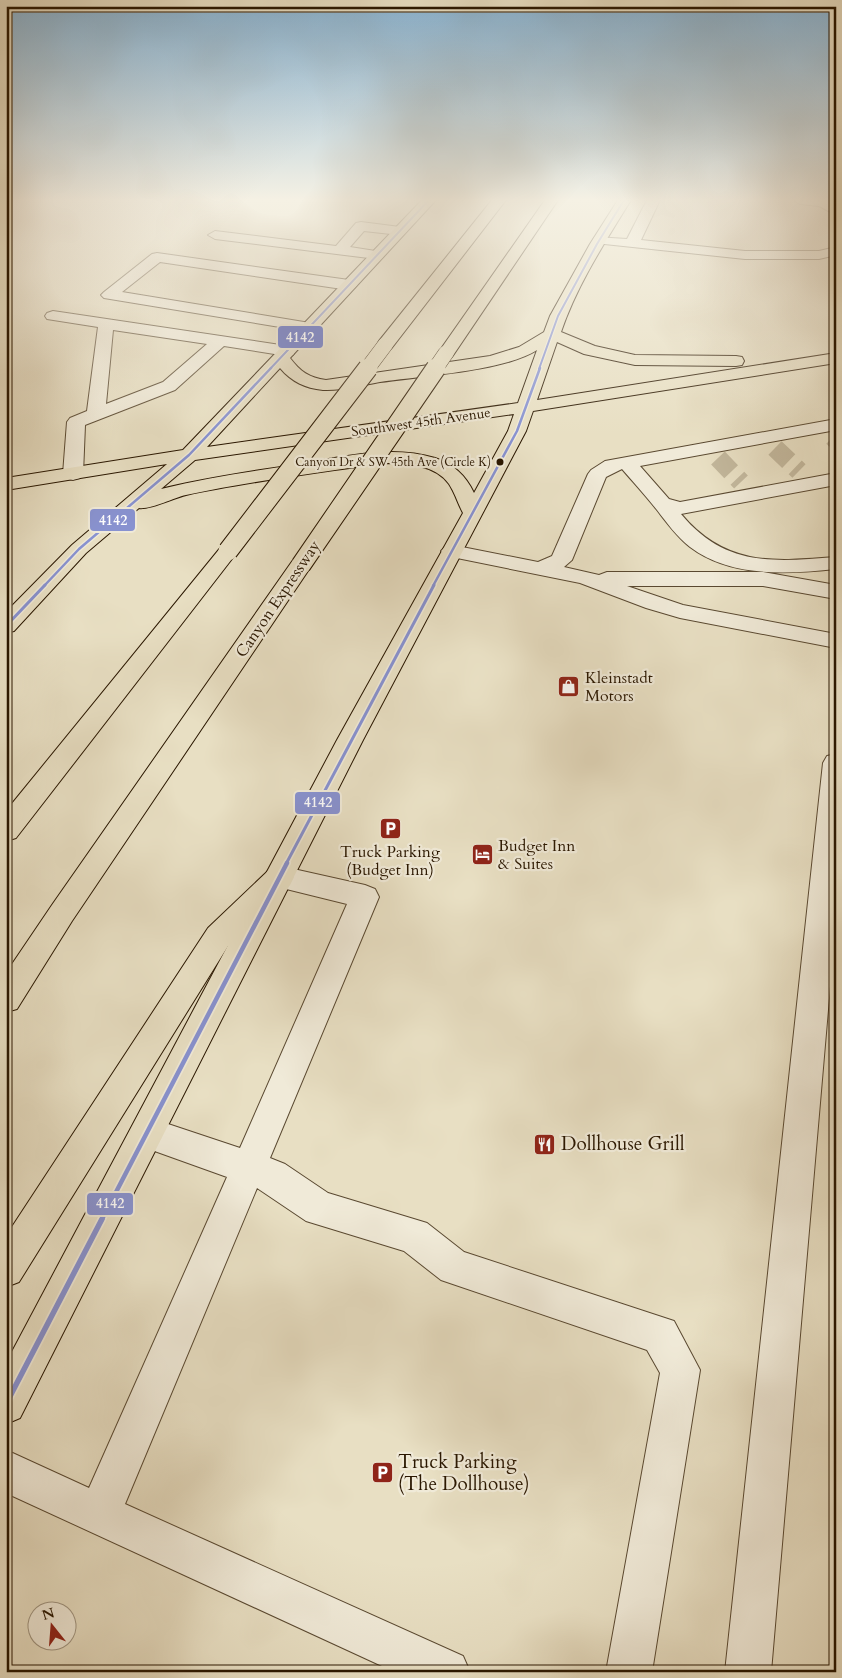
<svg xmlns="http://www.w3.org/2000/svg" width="842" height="1678" font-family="Cardo,serif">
<rect width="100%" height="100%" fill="#e8dfc3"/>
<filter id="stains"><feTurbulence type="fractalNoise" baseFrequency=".004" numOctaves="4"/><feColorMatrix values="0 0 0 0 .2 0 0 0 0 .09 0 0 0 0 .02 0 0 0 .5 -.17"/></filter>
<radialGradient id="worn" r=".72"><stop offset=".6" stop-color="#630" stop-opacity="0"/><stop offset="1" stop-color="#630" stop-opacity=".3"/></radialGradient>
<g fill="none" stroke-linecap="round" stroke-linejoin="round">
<path stroke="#c2b79c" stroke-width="19" stroke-dasharray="19 9" stroke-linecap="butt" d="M833 437 836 440
M775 448 799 471
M718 458 741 482"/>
<defs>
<path id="minor" d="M647 200H660L641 240 745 251H819L836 247V255L819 259H745L595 243 593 240 595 237 627 239Z
M793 200H828L836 205V215L819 206 800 204Z
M361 222 400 227 407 231 400 235 364 231 350 247 382 252 384 255 382 258 377 259 215 239 208 235 215 231 336 246 356 223Z
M157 253 349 280 354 282 357 285 354 288 349 290 160 262 122 292 316 324 318 327 316 330 310 332 104 298 101 295 104 292 152 254Z
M53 311 287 346 293 347 295 351 293 355 287 356 224 346 175 390 85 425 83 474 80 478 73 480 66 478 63 474 67 422 70 418 87 411 98 327 47 319 45 316 47 313ZM113 330 207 344 163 382 106 404Z
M836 419V430L640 466 669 499 680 502 836 473V485L681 514C725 567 773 562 836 557V569C788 574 731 578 690 547 677 537 667 523 657 510 646 496 634 483 622 469L606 477 572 560 564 567 599 575 607 572H763L836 585V599L763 586H627L683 605 836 634V648L680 618 646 608 580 583 452 557 445 555 441 551 445 547 452 545 538 562 552 556 588 474 591 470 605 461Z
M836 754V917L771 1672H725L823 763 827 756Z
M280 866 365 885 375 889 379 897 270 1158 285 1164 328 1193 427 1223 464 1252 674 1321 700 1370 652 1672H606L660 1373 647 1350 441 1280 404 1251 306 1221 257 1188 125 1504 463 1656 470 1672H395L6 1493V1450L89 1488 227 1177 135 1144 130 1133 135 1122 147 1117 240 1148 347 904 270 885 266 877 270 869Z"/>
<path id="major" d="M422 200H436L290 358C300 371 309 378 326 380L490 356 519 347 544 332 550 316 590 244 618 200H631C605 242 577 285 561 332L595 346 635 355 736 356 742 357 744 361 742 365 736 366 635 365 584 354 557 342 537 400 836 353V363L533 411 526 431 363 740 20 1418 6 1424V1363L337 740 463 513C458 504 455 493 449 484 435 464 405 463 383 463 317 473 251 481 186 495 173 498 150 510 139 508L86 553 14 631 6 633V612L72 545 167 464 6 490V478L183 450ZM537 350 518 403 207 447 280 368C292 382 305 388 323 390 341 391 362 385 380 382 421 376 505 371 537 350ZM514 414 508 431 474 493C466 476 454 464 435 458 389 444 339 458 293 465 249 472 205 478 161 489L195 460Z"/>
<path id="highway" d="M492 200H506L391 349H379L377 345 379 341Z
M545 200H558L452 357H440L438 353Z
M228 545 235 547 239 551 235 555 16 838 6 841V811L221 547Z
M301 559 309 560 312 565 72 921 17 1009 6 1012V973L52 905 293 560Z
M280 866 290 869 294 877 290 885 228 946 19 1282 6 1287V1236L208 928 270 869Z"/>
</defs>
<use href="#minor" stroke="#5a4931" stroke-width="2"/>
<use href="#major" stroke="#2a1700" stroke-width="2"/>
<use href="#highway" stroke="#2a1700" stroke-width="2"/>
<use href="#minor" fill="#f0ead8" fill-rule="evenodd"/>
<use href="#major" fill="#e8dfc3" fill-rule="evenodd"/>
<use href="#highway" fill="#e8dfc3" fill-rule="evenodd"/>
<defs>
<path id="highway-bridge-far1" d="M367 369 385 345
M435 369 446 353"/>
<path id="highway-bridge" d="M228 551 368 368
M301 565 436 368"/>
</defs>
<use href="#highway-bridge-far1" stroke="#2a1700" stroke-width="16" stroke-linecap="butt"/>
<use href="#highway-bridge" stroke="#2a1700" stroke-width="21" stroke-linecap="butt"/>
<use href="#highway-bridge-far1" stroke="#e8dfc3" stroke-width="15"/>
<use href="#highway-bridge" stroke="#e8dfc3" stroke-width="19"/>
<defs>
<path id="bus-1-far4" d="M270 369 429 200
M539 369 558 316 597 244 624 200"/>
<path id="bus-1-far3" d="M44 586 79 549 189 455 271 368
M433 586 517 431 540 368"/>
<path id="bus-1-far2" d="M6 626 45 585
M286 864 434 585"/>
<path id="bus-1-far1" d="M101 1221 287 863"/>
<path id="bus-1" d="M6 1404 102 1219"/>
</defs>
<use href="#bus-1-far4" stroke="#f0ead8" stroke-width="4"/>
<use href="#bus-1-far3" stroke="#f0ead8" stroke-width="5"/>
<use href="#bus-1-far2" stroke="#f0ead8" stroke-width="6"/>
<use href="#bus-1-far1" stroke="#f0ead8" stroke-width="8"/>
<use href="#bus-1" stroke="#f0ead8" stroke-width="9"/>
<use href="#bus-1-far4" stroke="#8892d0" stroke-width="2"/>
<use href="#bus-1-far3" stroke="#8892d0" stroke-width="2.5"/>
<use href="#bus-1-far2" stroke="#8892d0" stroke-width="3"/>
<use href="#bus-1-far1" stroke="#8892d0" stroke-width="4.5"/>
<use href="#bus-1" stroke="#8892d0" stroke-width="5.5"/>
</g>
<linearGradient id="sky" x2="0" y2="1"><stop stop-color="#89b6d7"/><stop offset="0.46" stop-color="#f5f1e4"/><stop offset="1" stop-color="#f5f1e4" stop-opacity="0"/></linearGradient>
<rect width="842" height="435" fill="url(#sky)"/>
<defs>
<symbol id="shop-square" viewBox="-11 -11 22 22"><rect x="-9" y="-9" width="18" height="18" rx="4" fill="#8f2418" stroke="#f0ead8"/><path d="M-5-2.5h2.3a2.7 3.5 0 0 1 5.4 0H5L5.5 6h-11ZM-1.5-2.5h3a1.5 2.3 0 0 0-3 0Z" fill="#fff"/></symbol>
<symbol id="parking-square" viewBox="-11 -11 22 22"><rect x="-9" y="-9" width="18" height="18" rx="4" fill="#8f2418" stroke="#f0ead8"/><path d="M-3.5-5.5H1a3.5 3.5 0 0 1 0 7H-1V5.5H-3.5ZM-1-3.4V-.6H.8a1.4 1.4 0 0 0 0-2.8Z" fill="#fff"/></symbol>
<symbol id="hotel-square" viewBox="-11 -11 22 22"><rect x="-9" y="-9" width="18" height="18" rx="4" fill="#8f2418" stroke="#f0ead8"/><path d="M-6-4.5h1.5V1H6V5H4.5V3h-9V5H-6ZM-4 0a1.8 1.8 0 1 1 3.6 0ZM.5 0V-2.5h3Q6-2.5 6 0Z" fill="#fff"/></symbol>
<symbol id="restaurant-square" viewBox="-11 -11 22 22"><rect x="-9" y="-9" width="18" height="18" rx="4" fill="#8f2418" stroke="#f0ead8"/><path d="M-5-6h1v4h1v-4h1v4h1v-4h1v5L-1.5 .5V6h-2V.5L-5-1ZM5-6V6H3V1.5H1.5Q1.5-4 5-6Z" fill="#fff"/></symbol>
</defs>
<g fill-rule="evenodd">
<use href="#shop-square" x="556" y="674" width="25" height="25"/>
<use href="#parking-square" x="378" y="816" width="25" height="25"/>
<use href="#hotel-square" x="470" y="842" width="25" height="25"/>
<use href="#restaurant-square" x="532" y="1132" width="25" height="25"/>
<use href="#parking-square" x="370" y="1460" width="25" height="25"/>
</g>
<circle fill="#2a1700" stroke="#f0ead8" stroke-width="2" cx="500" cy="462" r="4.5"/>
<g text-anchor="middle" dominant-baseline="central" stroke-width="4.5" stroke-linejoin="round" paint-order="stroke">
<g font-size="12" fill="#2a1700" stroke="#f0ead8" text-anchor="end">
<text x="491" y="462">Canyon Dr &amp; SW 45th Ave (Circle K)</text>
</g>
<g font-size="14" fill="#2a1700" stroke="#f0ead8">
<text transform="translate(421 422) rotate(-8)">Southwest 45th Avenue</text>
</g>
<g font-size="16" fill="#2a1700" stroke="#f0ead8">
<text transform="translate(278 599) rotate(-56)">Canyon Expressway</text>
</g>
<g font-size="16" fill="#2a1700" stroke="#f0ead8" text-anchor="start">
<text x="585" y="678">Kleinstadt<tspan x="585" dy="18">Motors</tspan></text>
<text x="498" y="846">Budget Inn<tspan x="498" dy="18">&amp; Suites</tspan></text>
<text x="390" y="852" text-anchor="middle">Truck Parking<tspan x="390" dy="18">(Budget Inn)</tspan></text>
</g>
<g font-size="19" fill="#2a1700" stroke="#f0ead8" text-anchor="start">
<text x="561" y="1144">Dollhouse Grill</text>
<text x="398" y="1462">Truck Parking<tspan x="398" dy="22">(The Dollhouse)</tspan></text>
</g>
</g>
<g stroke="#f0ead8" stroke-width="2">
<rect x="277" y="325" width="47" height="24" rx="5" fill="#8892d0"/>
<rect x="89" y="508" width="47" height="24" rx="5" fill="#8892d0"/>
<rect x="294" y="791" width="47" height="24" rx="5" fill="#8892d0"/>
<rect x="86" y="1192" width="48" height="24" rx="5" fill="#8892d0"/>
</g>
<g font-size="14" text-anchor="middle" font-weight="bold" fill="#fff">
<text x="300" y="342">4142</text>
<text x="113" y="525">4142</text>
<text x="318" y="807">4142</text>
<text x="110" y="1208">4142</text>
</g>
<rect width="842" height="1678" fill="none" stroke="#e8dfc3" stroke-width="25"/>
<rect x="8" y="8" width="827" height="1663" fill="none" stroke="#2a1700" stroke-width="2.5"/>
<rect x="12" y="12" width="817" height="1653" fill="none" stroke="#2a1700"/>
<g transform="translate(52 1626) rotate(343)"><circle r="24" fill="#f0ead8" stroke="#a19682"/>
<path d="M0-4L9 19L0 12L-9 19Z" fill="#8f2418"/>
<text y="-8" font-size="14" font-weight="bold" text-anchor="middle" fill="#2a1700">N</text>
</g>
<rect width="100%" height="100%" filter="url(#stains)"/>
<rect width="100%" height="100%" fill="url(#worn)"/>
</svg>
